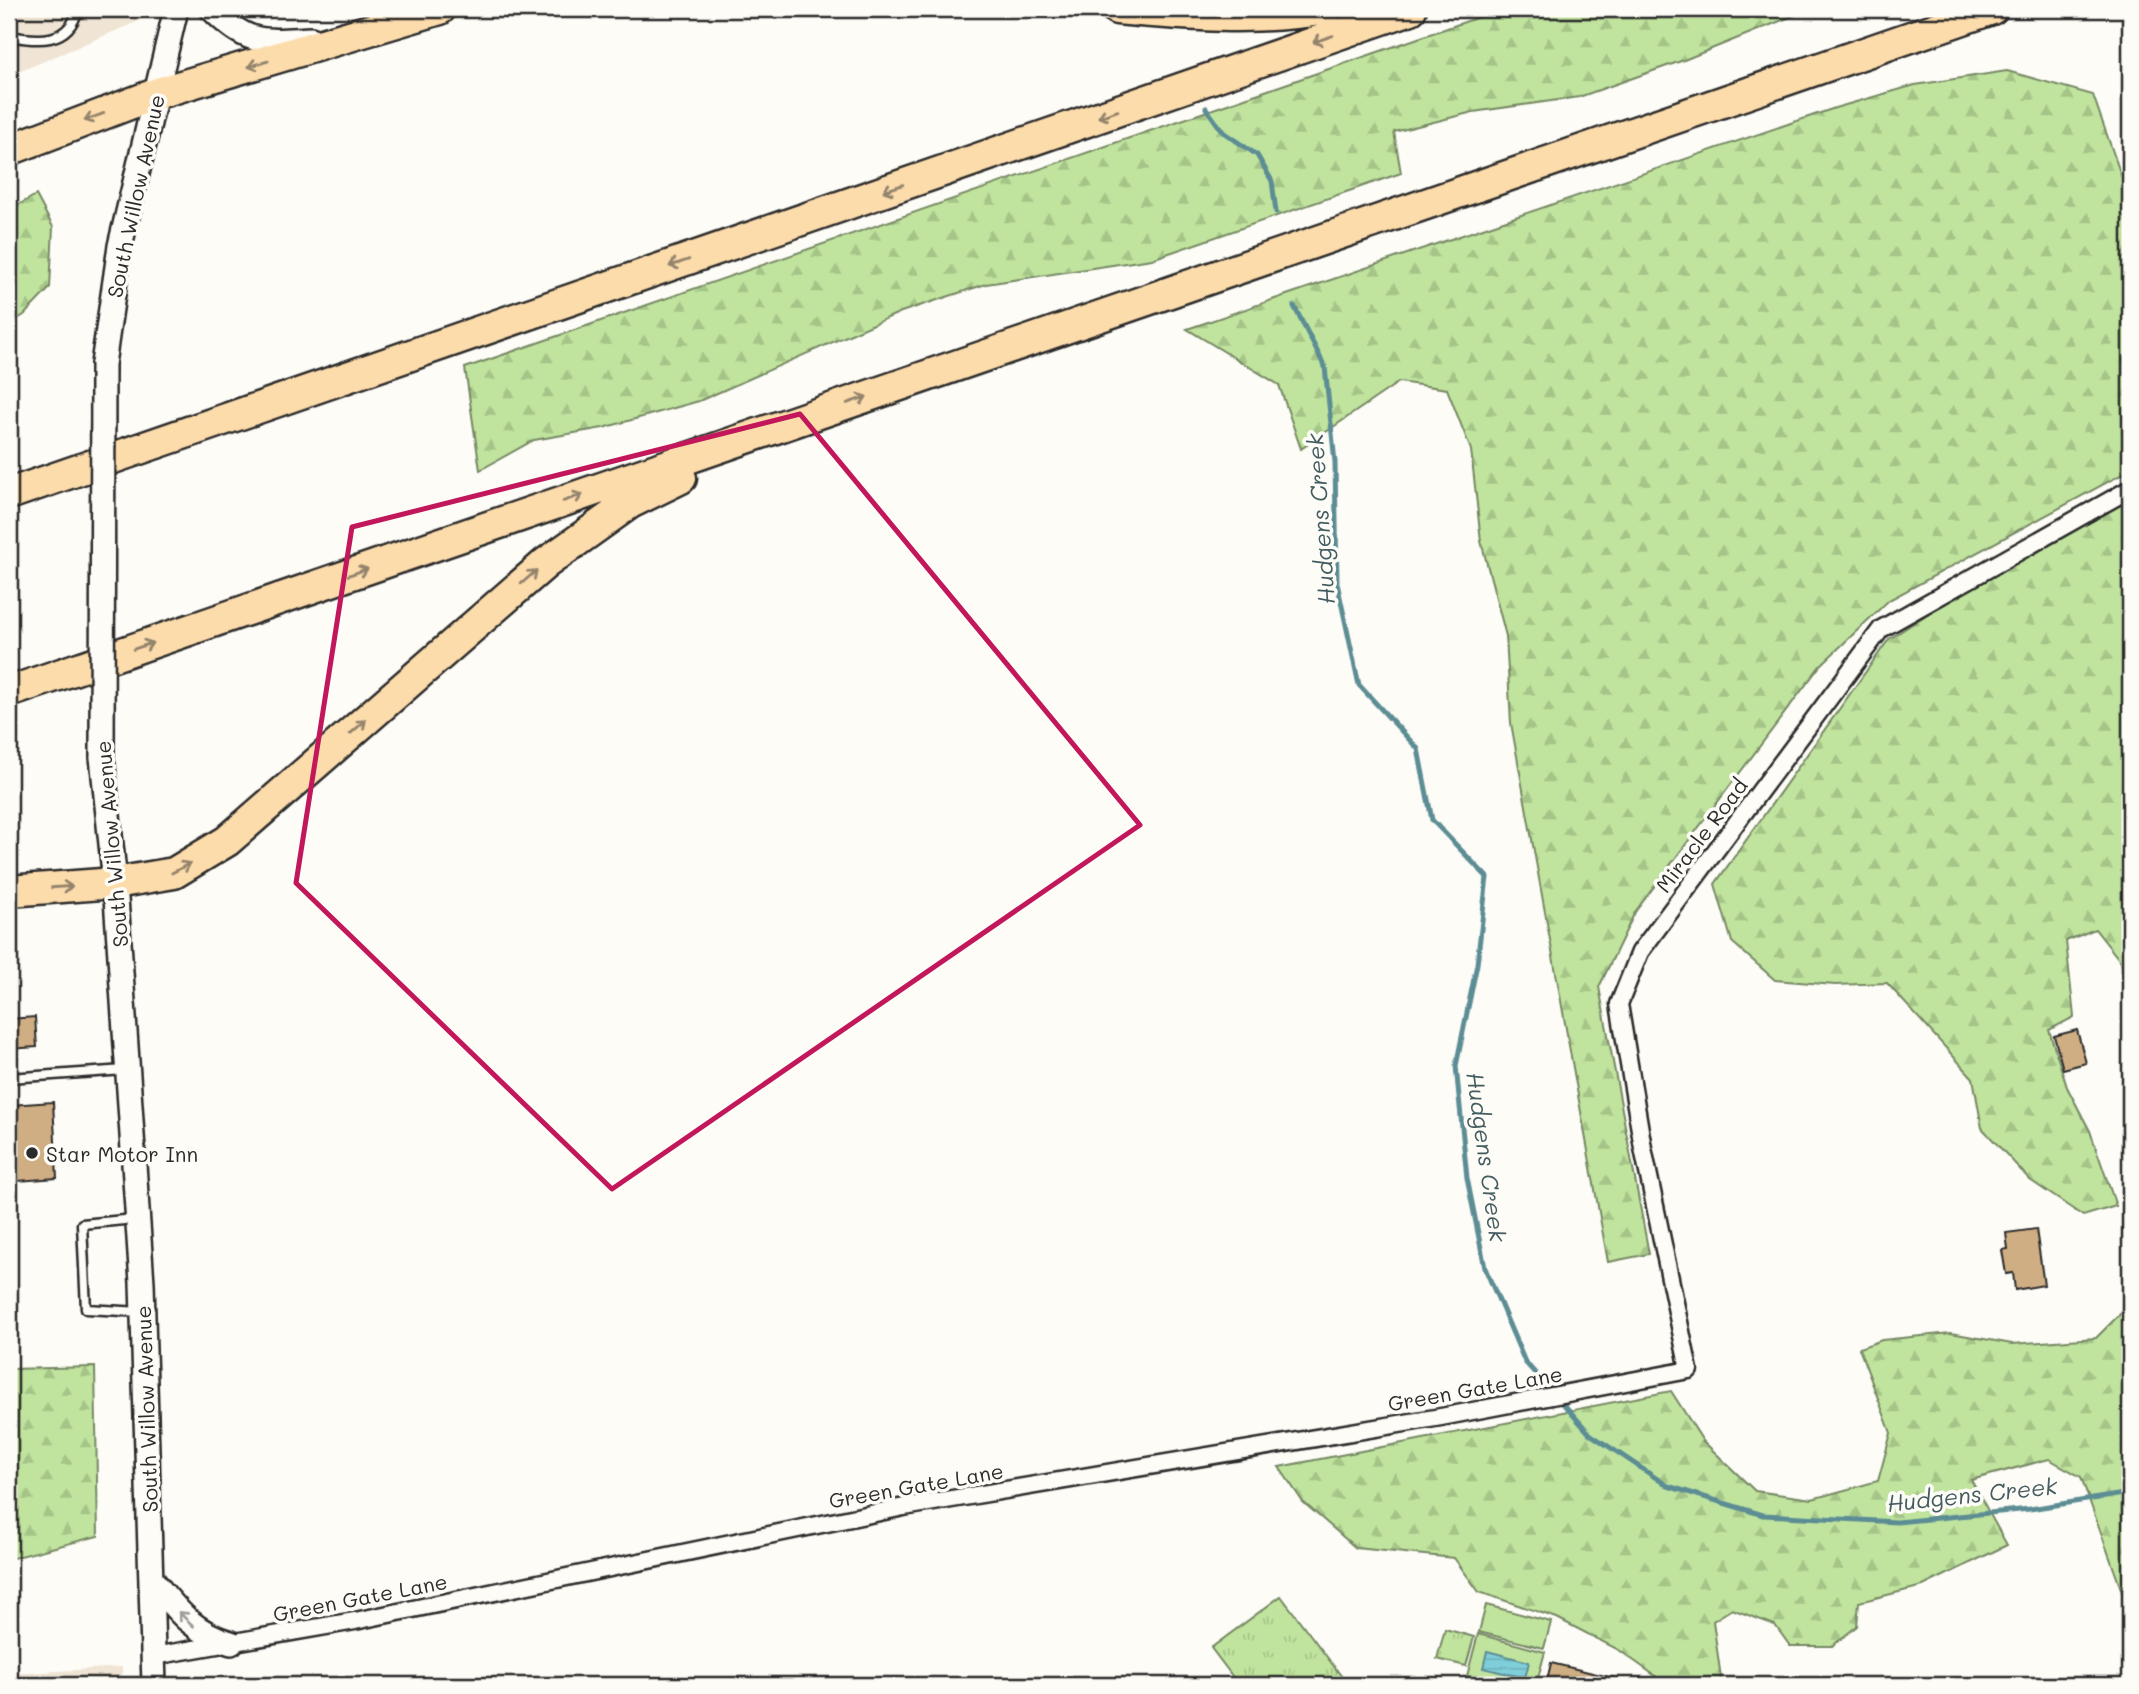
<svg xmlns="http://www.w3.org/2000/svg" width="2139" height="1694" font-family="Mali,sans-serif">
<defs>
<pattern id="forest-firs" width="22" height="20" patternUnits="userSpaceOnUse" patternTransform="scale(1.75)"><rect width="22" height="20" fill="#c0e49e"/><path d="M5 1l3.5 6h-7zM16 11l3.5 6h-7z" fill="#a5c488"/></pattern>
<pattern id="park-tufts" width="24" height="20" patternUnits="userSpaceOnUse" patternTransform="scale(1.75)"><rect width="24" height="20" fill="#c0e49e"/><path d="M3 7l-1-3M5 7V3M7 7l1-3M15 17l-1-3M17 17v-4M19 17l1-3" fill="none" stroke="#a5c488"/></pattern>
<pattern id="water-rules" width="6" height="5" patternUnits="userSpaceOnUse" patternTransform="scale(1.75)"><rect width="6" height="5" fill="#7fcfda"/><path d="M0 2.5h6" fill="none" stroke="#6eb2bb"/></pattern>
</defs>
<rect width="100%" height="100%" fill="#fdfcf7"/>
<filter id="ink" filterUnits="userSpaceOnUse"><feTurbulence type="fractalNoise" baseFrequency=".0143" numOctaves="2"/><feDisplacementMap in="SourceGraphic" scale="14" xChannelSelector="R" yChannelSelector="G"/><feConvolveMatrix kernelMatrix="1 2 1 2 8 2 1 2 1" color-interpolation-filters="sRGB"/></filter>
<g filter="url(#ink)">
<path fill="#f0e5d4" d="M9 9H155L139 21 9 76Z
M122 1667V1685H9V1674Z"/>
<path fill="#c0e49e" stroke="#768864" stroke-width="2" d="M1486 1605 1551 1622 1544 1648 1479 1632Z
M1478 1634 1545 1652 1536 1685H1503L1467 1676Z"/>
<path fill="url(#forest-firs)" stroke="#768864" stroke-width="2" d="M1502 9H1810L1684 60 1579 97 1473 112 1394 132 1401 173 1152 259 986 284 901 312 699 401 603 428 534 440 480 470 465 368Z
M2007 71 2093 95 2130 201V470L1889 600 1820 666 1635 912 1599 987 1649 1254 1608 1262 1511 723 1506 636 1481 541 1471 450 1447 389 1399 382 1301 449 1279 385 1187 329 1835 108 1915 85Z
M36 195 53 227 50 288 24 315 9 324V210Z
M2130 498V993L2121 962 2095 929 2066 941 2074 1017 2049 1030 2067 1087 2090 1131 2116 1206 2083 1216 2030 1180 1982 1128 1973 1078 1887 983 1835 985 1775 980 1732 942 1715 884 1889 639 1940 606Z
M2130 1304V1614L2081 1477 2049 1459 1971 1480 2007 1545 1923 1586 1859 1602 1857 1626 1832 1646H1790L1775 1625 1732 1609 1713 1621 1722 1685H1668L1619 1650 1557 1618 1479 1592 1454 1558 1356 1548 1303 1502 1279 1467 1671 1391 1703 1441 1755 1491 1812 1499 1878 1481 1891 1433 1859 1348 1882 1340 1951 1333 2012 1344 2096 1338Z
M95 1367 98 1536 9 1559V1369Z"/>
<path fill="url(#park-tufts)" stroke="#768864" stroke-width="2" d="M1281 1596 1342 1677 1331 1685H1239L1211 1648Z
M1445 1629 1474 1637 1466 1666 1437 1659Z"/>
<path fill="url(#water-rules)" stroke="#5d8d94" stroke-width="2" d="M1487 1651 1529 1662 1525 1678 1483 1668Z"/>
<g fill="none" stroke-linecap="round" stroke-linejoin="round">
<path stroke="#5d8d94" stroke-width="5" d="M1206 108 1223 132 1257 155 1272 181 1276 212
M1294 306 1325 367 1335 462 1337 583 1359 685 1418 749 1432 820 1487 877 1477 964 1456 1066 1467 1178 1485 1268 1525 1362 1552 1392
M1559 1399 1590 1434 1668 1486 1763 1515 1897 1522 2030 1509 2130 1493"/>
</g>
<path fill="#d0ae83" stroke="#2b2b2b" stroke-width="2" d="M35 1017 37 1047 9 1049V1019Z
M2077 1030 2086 1063 2063 1069 2054 1036Z
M53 1102 57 1178 18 1181V1175H9L10 1105Z
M2036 1229 2044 1285 2015 1290 2013 1273 2006 1274 2002 1250 2008 1249 2006 1233Z
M1551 1663 1618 1679V1685H1546Z"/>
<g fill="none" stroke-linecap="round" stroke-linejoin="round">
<defs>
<path id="service" d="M9 36C37 41 69 45 78 9
M9 1078 125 1070
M135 1219 82 1224 86 1309 142 1312"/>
<path id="minor" d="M154 1656 355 1621 904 1507 1441 1417 1689 1370 1643 1148 1619 1004 1640 952 1881 629 2130 489"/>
<path id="secondary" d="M212 9C248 46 263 41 311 39
M103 364 120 246 176 9
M102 757 115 883 142 1283 154 1685
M152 1580C175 1608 193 1633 231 1643"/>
<path id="motorway" d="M1117 9C1185 15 1257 21 1326 9
M9 150 158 93 440 9
M9 494 1411 9
M9 692 1992 9
M9 891 115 883 174 873 227 841 546 563 630 503 681 478"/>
</defs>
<use href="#service" stroke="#2b2b2b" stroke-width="13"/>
<use href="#minor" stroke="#2b2b2b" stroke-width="21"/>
<use href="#secondary" stroke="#2b2b2b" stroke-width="28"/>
<use href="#motorway" stroke="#2b2b2b" stroke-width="35"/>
<use href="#service" stroke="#fdfcf7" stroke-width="8"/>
<use href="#minor" stroke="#fdfcf7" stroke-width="16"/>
<use href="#secondary" stroke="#fdfcf7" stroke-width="23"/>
<use href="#motorway" stroke="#fddcac" stroke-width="30"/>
<defs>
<path id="secondary-bridge" d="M102 757 103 364"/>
</defs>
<use href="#secondary-bridge" stroke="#2b2b2b" stroke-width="28" stroke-linecap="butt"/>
<use href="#secondary-bridge" stroke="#fdfcf7" stroke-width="23"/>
</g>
<defs><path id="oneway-shaft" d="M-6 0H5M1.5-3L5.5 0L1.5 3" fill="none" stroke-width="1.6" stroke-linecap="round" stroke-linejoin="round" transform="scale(1.75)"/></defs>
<g stroke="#94846c">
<use href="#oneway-shaft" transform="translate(1323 39) rotate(161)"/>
<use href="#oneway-shaft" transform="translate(258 64) rotate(164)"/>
<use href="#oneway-shaft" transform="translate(1108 114) rotate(161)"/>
<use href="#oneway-shaft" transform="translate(94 117) rotate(160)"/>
<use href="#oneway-shaft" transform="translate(893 188) rotate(161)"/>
<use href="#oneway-shaft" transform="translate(679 263) rotate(161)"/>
<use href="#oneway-shaft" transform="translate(857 400) rotate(-19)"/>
<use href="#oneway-shaft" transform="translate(573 498) rotate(-19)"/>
<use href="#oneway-shaft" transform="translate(358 572) rotate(-19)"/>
<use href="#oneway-shaft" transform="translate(529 577) rotate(-41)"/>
<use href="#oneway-shaft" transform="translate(143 646) rotate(-19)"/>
<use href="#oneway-shaft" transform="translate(358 727) rotate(-41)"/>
<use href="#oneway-shaft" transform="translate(181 868) rotate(-28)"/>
<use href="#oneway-shaft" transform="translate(62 887) rotate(-4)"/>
</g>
<use stroke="#9e9e9b" href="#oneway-shaft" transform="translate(186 1619) rotate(-136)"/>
</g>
<path fill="none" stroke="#c2185b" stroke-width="5" stroke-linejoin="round" d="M800 414 1140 825 612 1189 296 883 352 527Z"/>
<circle fill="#2b2b2b" stroke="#fdfcf7" stroke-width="2.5" cx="32" cy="1153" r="7"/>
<g text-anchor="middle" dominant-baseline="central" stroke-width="7" stroke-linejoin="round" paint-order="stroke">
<g font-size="21" fill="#2b2b2b" stroke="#fdfcf7">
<text transform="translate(135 196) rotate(-78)">South Willow Avenue</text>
<text transform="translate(1701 835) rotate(-53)">Miracle Road</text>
<text transform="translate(111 844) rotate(-95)">South Willow Avenue</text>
<text transform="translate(1475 1388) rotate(-10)">Green Gate Lane</text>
<text transform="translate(146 1409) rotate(-92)">South Willow Avenue</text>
<text transform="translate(916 1485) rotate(-10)">Green Gate Lane</text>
<text transform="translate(360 1597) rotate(-11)">Green Gate Lane</text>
</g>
<g font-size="21" fill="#2b2b2b" stroke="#fdfcf7" text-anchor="start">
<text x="46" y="1153">Star Motor Inn</text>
</g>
<g font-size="23" font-style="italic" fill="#445c60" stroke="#fdfcf7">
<text transform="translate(1320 519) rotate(-94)">Hudgens Creek</text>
<text transform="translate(1487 1157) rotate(82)">Hudgens Creek</text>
<text transform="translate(1972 1494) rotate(-6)">Hudgens Creek</text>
</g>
</g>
<rect width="2139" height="1694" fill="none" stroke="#fdfcf7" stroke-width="35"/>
<rect x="18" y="18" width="2104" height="1659" fill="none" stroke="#2b2b2b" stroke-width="2.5" filter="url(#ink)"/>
</svg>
